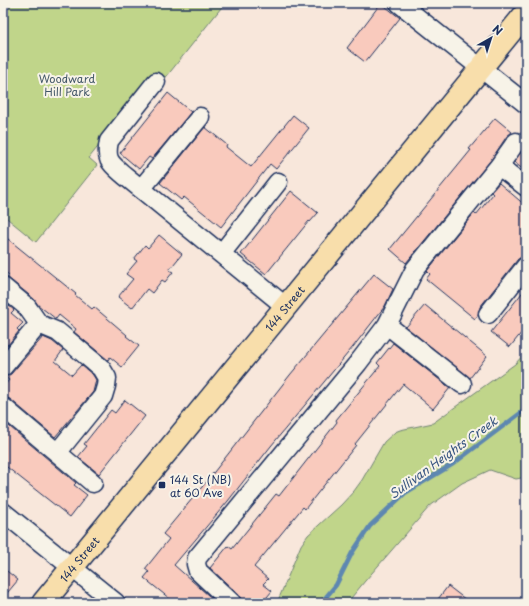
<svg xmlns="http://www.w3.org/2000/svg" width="529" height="606" font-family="'Playpen Sans',sans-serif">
<rect width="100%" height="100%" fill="#f8e7db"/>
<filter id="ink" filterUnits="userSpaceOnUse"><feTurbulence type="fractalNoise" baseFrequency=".025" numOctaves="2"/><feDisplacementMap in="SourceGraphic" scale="8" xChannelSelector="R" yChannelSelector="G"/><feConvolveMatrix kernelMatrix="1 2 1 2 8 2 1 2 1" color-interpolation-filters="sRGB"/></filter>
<g filter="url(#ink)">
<path fill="#c0d58a" stroke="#6e8274" d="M3 3H225L163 81 155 75 89 158 97 165 36 242 3 215Z
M526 352V477L516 479 490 470 462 483 430 506 365 581 347 603H277L301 545 308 535 341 505 354 491 362 480 384 442 395 432 400 430 433 423 515 364Z"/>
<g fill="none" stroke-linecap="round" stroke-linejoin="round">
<path stroke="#5d87b1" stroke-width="4.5" d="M321 603 336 585 352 553 370 526 405 493 453 464 526 409"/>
</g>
<path fill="#f9cabd" stroke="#1b2f5e" d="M381 3 400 18 365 62 347 48Z
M168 93 191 112 152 159 149 157 139 169 120 153Z
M293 115 309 128 276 169 270 164 221 227 184 197 181 200 160 183 205 127 227 145 226 147 251 167Z
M495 118 512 132 507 136 491 160 406 263 390 249 471 150 469 149Z
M526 144V172L514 162Z
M499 183 526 206V255L518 259 480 307 478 315 475 319 426 279 430 274 427 271 474 213 476 215 493 194 491 192Z
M291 191 318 213 310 222 309 221 266 274 241 254Z
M3 235 76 294 75 295 92 309 94 307 127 335 126 336 139 346 122 367 110 357 108 360 74 332 76 329 59 315 56 319 38 305 34 299 7 277 9 275 3 270Z
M159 235 182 254 169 270 173 272 165 282 162 280 152 293 147 289 132 308 118 297 133 279 126 274 137 261 134 259 145 245 148 248Z
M374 274 393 289 385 306 353 347 271 446 228 501 174 565 217 603H175L144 578 149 572 145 569 169 539 163 534 207 481 290 375Z
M526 288V327L510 347 491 332Z
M3 301 14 310 11 313 23 323 17 329 19 331 8 345 3 341Z
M425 305 487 356 470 378 406 327Z
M43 337 52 341 63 350 55 361 72 375 81 365 93 375 96 380 93 392 55 437 10 399 3 397V387L9 380 5 377 11 374Z
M393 343 450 388 433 409 403 384 355 444 356 445 305 509 303 507 254 567 268 579 263 584 272 591 262 603H242L239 595 210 568 228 546 232 549 276 494 279 496 337 422 336 420 380 366 377 363Z
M125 400 145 416 99 474 78 457 87 446 84 444 111 410 115 413Z
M3 421 76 483 74 485 87 495 70 517 3 464Z
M3 568 18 580 3 598Z
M448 586 470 603H435Z"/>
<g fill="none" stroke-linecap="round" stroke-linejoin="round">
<defs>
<path id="minor" d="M399 3 526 104
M156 82 109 141C105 160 110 163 124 175L285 306
M499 166 526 187
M141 189 200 117
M221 254 278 182
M3 287 27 307 39 324 58 332 101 368 107 378 106 386 103 396 57 453
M488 314 526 266
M387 325 462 384
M3 367 39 324
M3 407 93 483
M3 512 116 603
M232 603 198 571 196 564 197 558 358 363 387 325 415 269 499 166 516 142"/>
<g id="major">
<path id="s1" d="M43 603 526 13"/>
</g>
</defs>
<use href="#minor" stroke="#1b2f5e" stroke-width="21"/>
<use href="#major" stroke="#1b2f5e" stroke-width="25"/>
<use href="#minor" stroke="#f7f3e8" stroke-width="18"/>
<use href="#major" stroke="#f8deab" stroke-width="22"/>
</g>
</g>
<rect fill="#1b2f5e" stroke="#f7f3e8" stroke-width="1.5" x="158" y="481" width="8" height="8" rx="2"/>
<g text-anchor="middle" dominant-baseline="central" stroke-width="4" stroke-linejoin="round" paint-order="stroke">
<g font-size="11" fill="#445869" stroke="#f7f3e8">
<text x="67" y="78">Woodward<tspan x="67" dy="13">Hill Park</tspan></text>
</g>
<g font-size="11" fill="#1b2f5e" stroke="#f7f3e8">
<text stroke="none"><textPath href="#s1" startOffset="381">144 Street</textPath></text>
<text stroke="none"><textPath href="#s1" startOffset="57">144 Street</textPath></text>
</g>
<g font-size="11" fill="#1b2f5e" stroke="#f7f3e8" text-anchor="start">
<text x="170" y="479">144 St (NB)<tspan x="170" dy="13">at 60 Ave</tspan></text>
</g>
<g font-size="12" font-style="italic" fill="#365480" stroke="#f7f3e8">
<text transform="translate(443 457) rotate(-36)">Sullivan Heights Creek</text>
</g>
</g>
<rect width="529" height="606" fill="none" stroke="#f7f3e8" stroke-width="16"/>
<rect x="8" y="8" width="513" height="590" fill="none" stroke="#1b2f5e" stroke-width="1.5" filter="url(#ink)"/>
<g transform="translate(491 38) rotate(39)" stroke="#f7f3e8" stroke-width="3" paint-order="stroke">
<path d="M0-3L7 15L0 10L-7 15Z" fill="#1b2f5e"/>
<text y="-6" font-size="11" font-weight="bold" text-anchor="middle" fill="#1b2f5e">N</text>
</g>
</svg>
